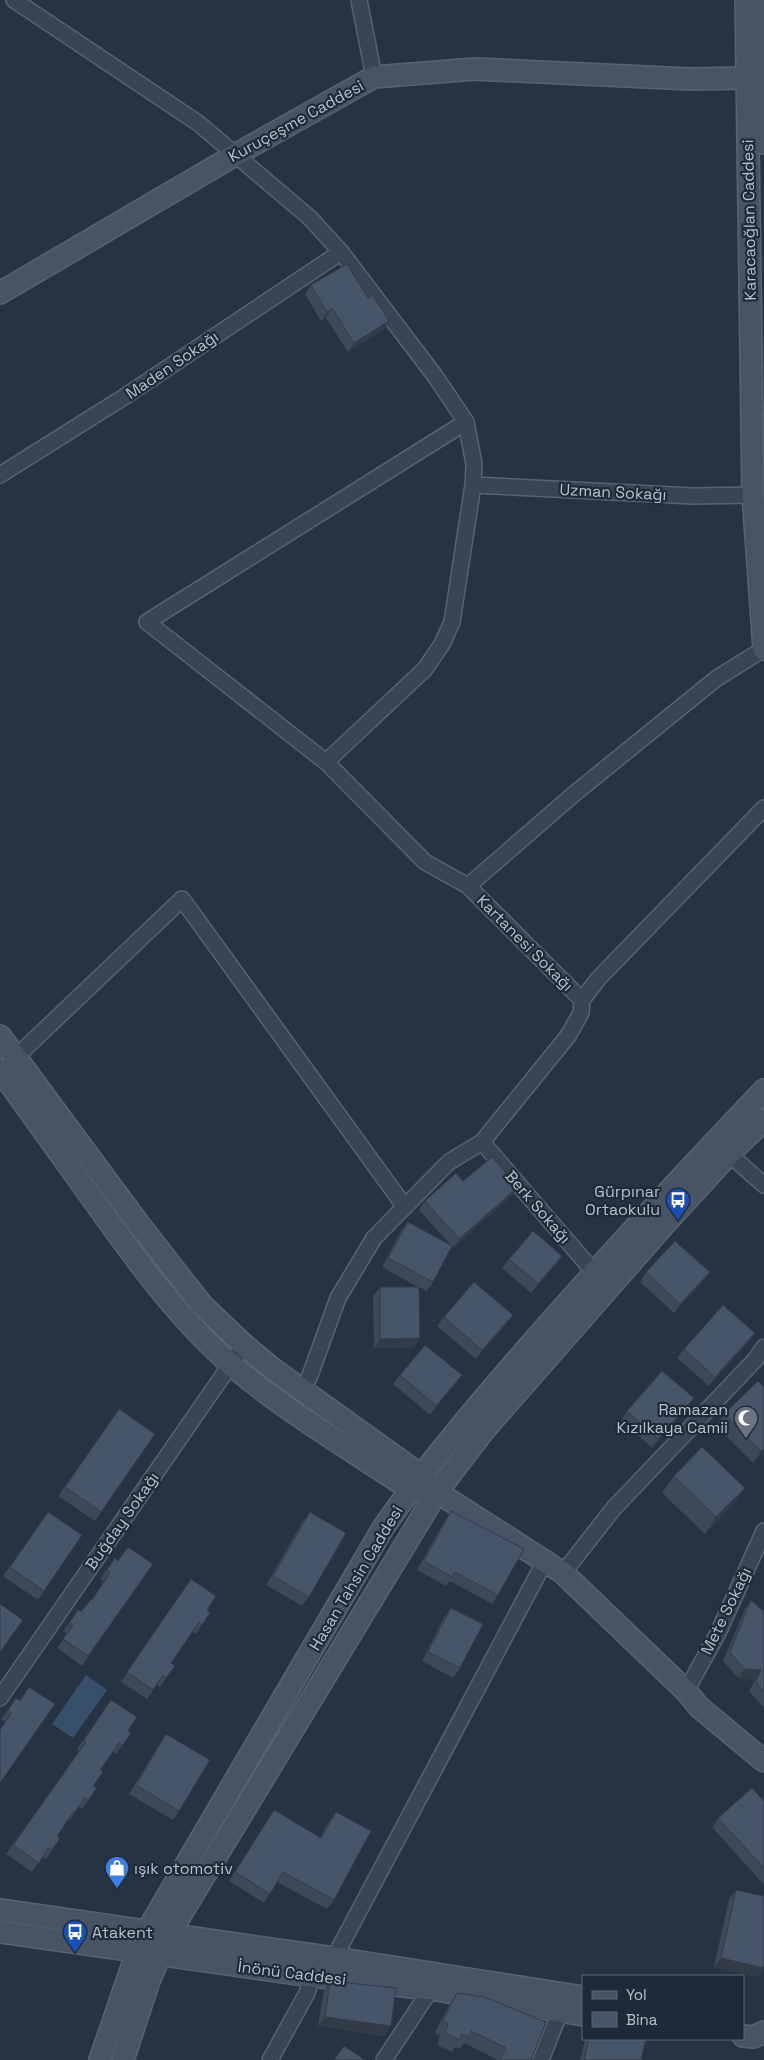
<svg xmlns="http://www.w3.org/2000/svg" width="764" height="2060" font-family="'Space Grotesk',sans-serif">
<rect width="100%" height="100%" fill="#253343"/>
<path fill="#384f6b" d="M86 1675 107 1690 73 1738 52 1724Z"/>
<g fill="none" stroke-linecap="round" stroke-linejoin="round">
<defs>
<path id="street" d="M14 0 198 123 310 218 341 252 435 376 466 422 474 464 473 485 452 622 442 644 425 669 326 762
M359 0 374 77
M466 422 147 622 326 762 425 862 468 886 582 1000
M0 475 124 397 341 252
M473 485 693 496 753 495
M468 886 574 794 717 678 764 649
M16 1057 182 899 405 1207
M482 1142 594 1272
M729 1154 764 1185
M309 1378 338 1298 374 1238 449 1162 482 1142 568 1036 581 1013 582 1000 598 979 764 808
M563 1573 614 1508 755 1360 764 1347
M686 1691 718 1633 764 1531
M0 1698 244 1345
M334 1958 545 1561
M270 2060 307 1993 312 1976
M384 2060 431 1989
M541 2060 560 2012"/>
<path id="secondary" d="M746 0 753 495 764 649
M761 0 763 143
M0 293 235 155 374 77 475 69 690 79 747 78
M0 1036 138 1223 202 1305 244 1345 273 1369 422 1476 437 1492 563 1573 686 1691 699 1707 764 1761
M0 1070C32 1115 65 1160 97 1205 132 1254 168 1304 211 1346 268 1402 345 1445 411 1490L424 1491
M0 1910 334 1958 583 1997
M0 1932 312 1976 431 1989 583 2015
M743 2036 753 2037 764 2032
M100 2060 137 1952 147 1931 383 1528C424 1469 471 1413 518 1359 598 1267 680 1178 764 1090
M123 2060 149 1981 169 1934 437 1492 485 1429 663 1226 729 1154 764 1120"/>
</defs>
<use href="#street" stroke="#586370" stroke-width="18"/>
<use href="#secondary" stroke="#586370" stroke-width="24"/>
<use href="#street" stroke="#3a4553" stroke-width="15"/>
<use href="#secondary" stroke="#485466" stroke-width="21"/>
</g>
<path fill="#3c4959" d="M311 285 368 298 389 321 383 330 348 352 326 318 321 321 305 294Z
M463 1181 518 1187 512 1196 453 1248 452 1246 433 1282 427 1291 419 1287 420 1338 413 1348H374L373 1296 380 1287H418L382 1267 401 1231 408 1222 450 1244 419 1210 425 1201Z
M509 1259 556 1265 531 1293 502 1268Z
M646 1272 703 1282 674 1313 640 1282Z
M513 1315 506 1324 476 1359 437 1326 444 1317Z
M755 1333 749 1342 709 1386 677 1358 684 1349Z
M400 1375H462L455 1384 430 1415 393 1384Z
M764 1387V1451L753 1463 716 1426 724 1414Z
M694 1398 687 1407 652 1448 621 1420 627 1411Z
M119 1409 155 1434 95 1521 58 1496Z
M674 1476 745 1488 733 1504 705 1534 662 1493Z
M451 1511 498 1595 492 1604 450 1581 446 1586 417 1570 445 1520Z
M48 1512 82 1535 38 1600 3 1576Z
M310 1512 309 1597 302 1606 266 1585 303 1521Z
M118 1561 153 1564 82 1666 57 1648 67 1634 63 1631 78 1610 81 1612 92 1599 104 1582 100 1579 108 1567Z
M191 1579 207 1610 202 1625 196 1634 192 1632 171 1663 175 1666 160 1687 157 1685 147 1699 121 1682Z
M751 1600 764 1612V1708L749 1691 755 1680 738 1678 723 1661 745 1609Z
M451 1608 460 1668 453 1678 422 1661 444 1617Z
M111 1700 128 1731 131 1733 116 1754 113 1752 100 1770 93 1786 97 1788 82 1809 79 1807 69 1821 67 1820 57 1836 60 1838 46 1859 42 1857 32 1872 6 1854 79 1751 77 1749Z
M19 1701 5 1722 1 1719 10 1707Z
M166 1734 179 1811 173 1820 129 1794 160 1743Z
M764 1801V1885L712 1827 718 1818Z
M274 1810 320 1838 329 1821 336 1812 334 1900 327 1909 277 1882 264 1903 229 1881Z
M736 1890 764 1896V1968L758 1977 714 1967 729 1899Z
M330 1981 385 2036 318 2026 324 1990Z
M457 1993 531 2060H498L464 2043 460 2049 455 2047 452 2052 437 2045 440 2036 435 2033 449 2005Z
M585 2039H646L641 2060H580Z"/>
<path fill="#313c48" d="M332 308 326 318 321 321 327 312Z
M389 321 383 330 348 352 354 343Z
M518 1187 512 1196 453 1248 459 1239Z
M562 1256 556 1265 531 1293 538 1284Z
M710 1272 703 1282 674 1313 680 1304Z
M513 1315 506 1324 476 1359 482 1350Z
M755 1333 749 1342 709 1386 715 1377Z
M420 1338 413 1348H374L380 1339Z
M462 1375 455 1384 430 1415 436 1406Z
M694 1398 687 1407 652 1448 658 1439Z
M764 1448V1451L753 1463 761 1451Z
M745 1488 733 1504 705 1534 716 1517Z
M744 1669 761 1670 755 1680 738 1678Z
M721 1958 764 1968 758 1977 714 1967Z
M325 2017 391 2026 385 2036 318 2026Z"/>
<path fill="#465567" stroke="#313c48" d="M347 264 368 298 373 295 389 321 354 343 332 308 327 312 311 285Z
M492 1157 518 1187 459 1239 425 1201 456 1173 463 1181Z
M408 1222 452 1246 433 1282 388 1258Z
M533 1231 562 1256 538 1284 509 1259Z
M675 1241 710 1272 680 1304 646 1272Z
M474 1282 513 1315 482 1350 444 1317Z
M380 1287H419L420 1338 380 1339Z
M723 1305 755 1333 715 1377 684 1349Z
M425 1345 462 1375 436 1406 400 1375Z
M662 1371 694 1398 658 1439 627 1411Z
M758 1381 764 1387V1448L761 1451 724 1414Z
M119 1409 155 1434 101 1512 65 1487Z
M702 1447 745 1488 716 1517 674 1476Z
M451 1511 524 1549 498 1595 455 1572 452 1577 424 1561Z
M48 1512 82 1535 44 1591 10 1567Z
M310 1512 346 1533 309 1597 273 1576Z
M128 1547 153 1564 88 1656 63 1639 73 1625 70 1622 78 1610 81 1612 91 1599 92 1600 110 1573 107 1570 115 1558 118 1561Z
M191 1579 216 1596 207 1610 210 1613 202 1625 199 1622 171 1663 175 1666 166 1678 163 1675 153 1690 127 1672Z
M751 1600 764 1612V1692L756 1682 761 1670 744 1669 730 1652Z
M0 1604 23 1620 0 1652Z
M451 1608 483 1624 460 1668 428 1652Z
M29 1687 55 1704 0 1783V1730L11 1713 8 1710 16 1698 20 1701Z
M111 1700 137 1717 128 1731 131 1733 123 1745 119 1743 100 1770 103 1772 93 1786 97 1788 88 1800 85 1797 75 1812 74 1811 57 1836 60 1838 52 1850 48 1848 39 1863 13 1845 86 1742 84 1740Z
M166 1734 210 1760 179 1811 136 1785Z
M752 1788 764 1801V1868L718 1818Z
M274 1810 321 1838 336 1812 371 1831 334 1900 283 1872 270 1894 235 1872Z
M736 1890 764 1896V1968L721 1958Z
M330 1981 396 1988 391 2026 325 2017Z
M457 1993 484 1997 546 2022 531 2060H500L506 2048 471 2031 468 2037 462 2034 460 2040 445 2033 448 2024 443 2021Z
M589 2039H646L641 2060H584Z
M344 2046 365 2060H334Z"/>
<defs>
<symbol id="bus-pin" viewBox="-11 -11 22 30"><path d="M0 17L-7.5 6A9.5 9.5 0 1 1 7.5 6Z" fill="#1a4fb4" stroke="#1e2a38"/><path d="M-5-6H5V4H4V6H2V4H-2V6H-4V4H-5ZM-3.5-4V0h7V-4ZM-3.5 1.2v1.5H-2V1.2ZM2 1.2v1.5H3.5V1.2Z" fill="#fff"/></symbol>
<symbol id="mosque-pin" viewBox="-11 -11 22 30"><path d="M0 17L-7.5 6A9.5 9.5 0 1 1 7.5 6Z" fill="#6b7280" stroke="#1e2a38"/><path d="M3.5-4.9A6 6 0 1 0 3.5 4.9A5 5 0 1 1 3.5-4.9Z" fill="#fff"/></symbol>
<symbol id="shop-pin" viewBox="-11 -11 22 30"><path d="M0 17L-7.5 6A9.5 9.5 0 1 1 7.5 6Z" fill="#3f7fe0" stroke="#1e2a38"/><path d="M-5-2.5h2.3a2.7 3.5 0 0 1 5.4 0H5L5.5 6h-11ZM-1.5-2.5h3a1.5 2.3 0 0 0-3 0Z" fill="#fff"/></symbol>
</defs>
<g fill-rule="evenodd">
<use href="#bus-pin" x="664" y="1186" width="28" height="38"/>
<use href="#mosque-pin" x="732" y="1404" width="28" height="38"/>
<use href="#shop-pin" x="103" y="1854" width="28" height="38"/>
<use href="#bus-pin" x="61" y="1918" width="28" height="38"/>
</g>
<g text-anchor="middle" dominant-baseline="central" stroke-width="4.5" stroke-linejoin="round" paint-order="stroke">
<g font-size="16" fill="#b7c0cc" stroke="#1e2a38">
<text transform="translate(296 121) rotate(-29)">Kuruçeşme Caddesi</text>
<text transform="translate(749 220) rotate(-91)">Karacaoğlan Caddesi</text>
<text transform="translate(172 365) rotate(-34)">Maden Sokağı</text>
<text transform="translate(613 492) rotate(3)">Uzman Sokağı</text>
<text transform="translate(525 943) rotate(45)">Kartanesi Sokağı</text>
<text transform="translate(538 1207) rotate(49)">Berk Sokağı</text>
<text transform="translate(122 1521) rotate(-55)">Buğday Sokağı</text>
<text transform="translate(356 1578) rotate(-59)">Hasan Tahsin Caddesi</text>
<text transform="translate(726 1611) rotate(-64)">Mete Sokağı</text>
<text transform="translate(292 1973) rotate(7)">İnönü Caddesi</text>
</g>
<g font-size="16" fill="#b7c0cc" stroke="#1e2a38" text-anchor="end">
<text x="660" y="1191">Gürpınar<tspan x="660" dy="18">Ortaokulu</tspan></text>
<text x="728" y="1409">Ramazan<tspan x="728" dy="18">Kızılkaya Camii</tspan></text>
<text x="134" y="1868" text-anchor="start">ışık otomotiv</text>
<text x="92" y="1932" text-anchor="start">Atakent</text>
</g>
</g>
<rect x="582" y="1975" width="162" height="65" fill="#1e2a38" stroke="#5b6673"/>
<rect x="592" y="1991" width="25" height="8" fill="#485466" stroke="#5b6673"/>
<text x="626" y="2000" font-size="15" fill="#b7c0cc">Yol</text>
<rect x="592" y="2012" width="25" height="15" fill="#465567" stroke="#5b6673"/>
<text x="626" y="2025" font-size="15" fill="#b7c0cc">Bina</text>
</svg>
